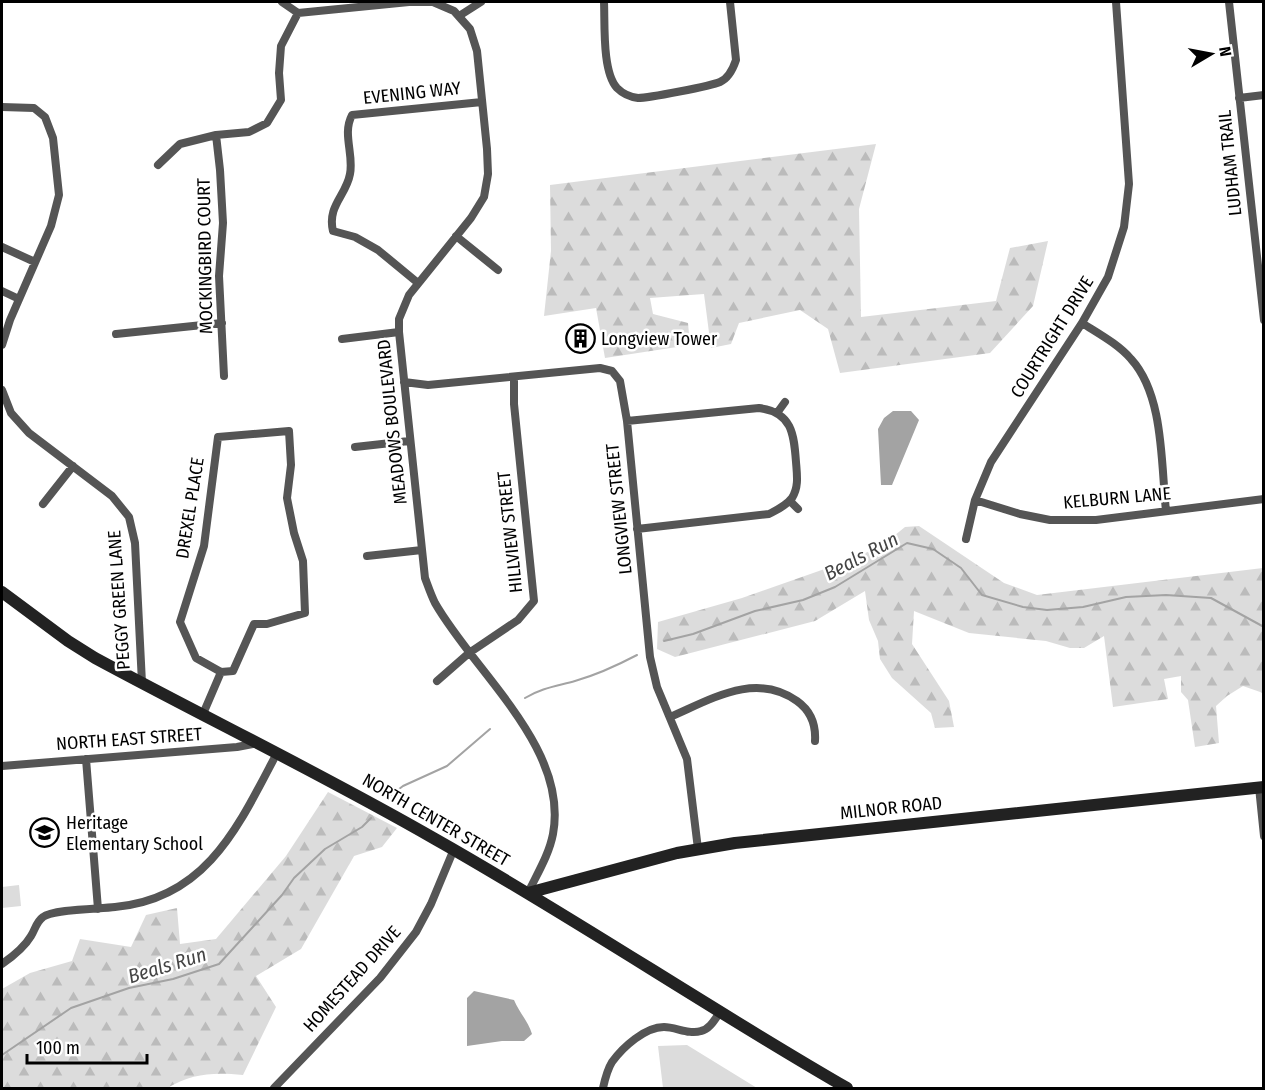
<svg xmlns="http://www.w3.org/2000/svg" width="1265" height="1090" font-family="'Fira Sans Condensed',sans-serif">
<defs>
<pattern id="forest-firs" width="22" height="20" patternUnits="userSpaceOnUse" patternTransform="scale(1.5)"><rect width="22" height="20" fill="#dcdcdc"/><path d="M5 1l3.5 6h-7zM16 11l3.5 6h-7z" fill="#bbb"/></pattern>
</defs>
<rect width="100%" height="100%" fill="#fff"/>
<path fill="#dcdcdc" d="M19 885 21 906 2 908V887Z
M687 1045 757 1088H663L658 1046Z"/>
<path fill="url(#forest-firs)" d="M876 144 859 209 861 317 996 301 1010 248 1048 241 1033 306 990 353 840 373 828 329 800 310 739 323 731 344 711 348 704 294 650 298 653 314 688 323 690 345 605 358 596 308 544 316 551 251 550 185Z
M919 526 1004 583 1037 595 1263 568V696V693L1243 686 1227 696 1216 706 1219 743 1195 747 1188 700 1181 692V676L1164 679 1168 699 1113 707 1104 636 1084 648H1070L1046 641 969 633 914 611 912 644 949 701 954 727 935 728 931 713 892 678 880 659 878 641 869 620 865 591 815 621 675 657 657 649 658 622 742 598 853 559 884 544 905 527Z
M328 792 397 828 382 847 354 856 301 949 256 976 276 1007 243 1075C214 1072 193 1073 167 1088H2V989L30 973 72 961 80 939 131 947 146 915 177 908 180 944 216 939 286 856Z"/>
<path fill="#a3a3a3" d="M893 411H911L919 420 892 485H881L878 429 884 418Z
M474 991 514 1000C519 1012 528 1021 532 1034L524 1041H502L467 1046V998Z"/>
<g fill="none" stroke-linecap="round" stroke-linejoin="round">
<path stroke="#a3a3a3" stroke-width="2" d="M664 641 693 634 755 611 803 600 835 587 907 543 933 549 961 568 982 595 1023 607 1047 610 1083 607 1126 597 1166 595 1211 598 1264 627
M525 698C541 688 557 686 575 681 596 675 618 665 637 655
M390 796 403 786 447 766 490 729
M2 1055 71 1008 129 988 173 979 219 964 282 895 294 878 325 849 362 827 371 818"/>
<path stroke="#555" stroke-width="8" d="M282 2 298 13 409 2H433L454 11 470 29 477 51 487 149 488 174 484 197 471 218 409 295 399 319V332L425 578C428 586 431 595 435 603 475 673 569 748 553 834 549 855 537 874 528 893
M604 2C605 23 602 72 617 88 622 93 630 97 638 98 648 98 711 86 720 82 729 78 733 69 736 60L730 2
M1229 2 1264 320
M459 16 481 2
M1239 98 1264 95
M2 107 34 108 45 117 53 138 59 195 51 226 10 320 2 345
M216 135 220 170 223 223 219 276 224 376
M158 165 180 144 216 135 249 132 267 123 281 100 279 73 281 46 298 13
M456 236 498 270
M2 247 35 262
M418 283 378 250 355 237 333 231C327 206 346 196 350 174 354 154 342 134 352 115L482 102
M2 291 19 299
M1082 323C1099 334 1118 344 1131 359 1164 395 1161 464 1166 511
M116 334 222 323
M342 339 399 332
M404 382 428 385 600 368 612 371 620 381 627 421 650 657 657 687 687 759 698 849
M2 390 11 413 29 433 112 496 129 517 135 543 142 683
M777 413 785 402
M627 421 759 408C792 412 794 434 796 462 797 475 799 487 792 498 786 506 777 510 769 514L637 529
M355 447 409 441
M975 500 1020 514 1050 520H1096L1264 499
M790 501 798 509
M43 504 73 466
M966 539 975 500 991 462 1082 323 1108 277 1124 227 1129 184 1116 2
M367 556 422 550
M437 681 469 653 518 620 534 601 514 404V377
M203 714 221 672 233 671 254 624H267L305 613 303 561 294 533 287 498 291 465 289 431 218 437 204 546 180 622 196 658 221 672
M670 717C710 700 755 671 797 701 811 711 816 725 815 741
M86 759 98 909
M2 766 237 747 258 743
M1259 787 1264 836
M2 964C12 957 24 948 31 936 35 930 36 922 43 917 53 909 99 909 115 907 207 899 239 825 277 753
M274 1088 380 978 416 932 431 904 454 849
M603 1088C605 1079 607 1070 612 1062 623 1047 645 1027 664 1027 676 1027 689 1035 701 1031 710 1029 715 1019 720 1012"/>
<path stroke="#222" stroke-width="12" d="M2 592 68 641 95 658C208 719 324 775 435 839 575 918 708 1008 847 1088
M528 893 677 853 735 843 1264 787"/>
</g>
<defs>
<symbol id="building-ring" viewBox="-11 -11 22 22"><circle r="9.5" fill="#fff" stroke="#000" stroke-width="1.5"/><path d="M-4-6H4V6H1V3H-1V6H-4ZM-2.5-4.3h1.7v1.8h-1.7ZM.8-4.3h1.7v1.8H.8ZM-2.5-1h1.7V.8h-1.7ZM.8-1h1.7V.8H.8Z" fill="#000"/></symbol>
<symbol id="school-ring" viewBox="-11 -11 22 22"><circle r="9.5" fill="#fff" stroke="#000" stroke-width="1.5"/><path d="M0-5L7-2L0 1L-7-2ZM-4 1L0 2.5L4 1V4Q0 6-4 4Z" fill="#000"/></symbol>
</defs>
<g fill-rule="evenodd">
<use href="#building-ring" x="564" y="322" width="33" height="33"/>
<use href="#school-ring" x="28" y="816" width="33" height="33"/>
</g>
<g text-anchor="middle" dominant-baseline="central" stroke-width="5" stroke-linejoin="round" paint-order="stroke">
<g font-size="18" fill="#000" stroke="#fff">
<text transform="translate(412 93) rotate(-6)">EVENING WAY</text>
<text transform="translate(1230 163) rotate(-96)">LUDHAM TRAIL</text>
<text transform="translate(205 256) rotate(-91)">MOCKINGBIRD COURT</text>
<text transform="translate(1052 337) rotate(-58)">COURTRIGHT DRIVE</text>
<text transform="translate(392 422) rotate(-96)">MEADOWS BOULEVARD</text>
<text transform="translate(1117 498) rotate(-5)">KELBURN LANE</text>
<text transform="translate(190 508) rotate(-81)">DREXEL PLACE</text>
<text transform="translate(619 509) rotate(-96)">LONGVIEW STREET</text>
<text transform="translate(510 532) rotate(-96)">HILLVIEW STREET</text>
<text transform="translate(119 600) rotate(-94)">PEGGY GREEN LANE</text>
<text transform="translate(129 739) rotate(-4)">NORTH EAST STREET</text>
<text transform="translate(891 808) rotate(-6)">MILNOR ROAD</text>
<text transform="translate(436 820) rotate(30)">NORTH CENTER STREET</text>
<text transform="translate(352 979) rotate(-48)">HOMESTEAD DRIVE</text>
</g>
<g font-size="18" fill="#000" stroke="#fff" text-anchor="start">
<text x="601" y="339">Longview Tower</text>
<text x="66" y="823">Heritage<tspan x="66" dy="21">Elementary School</tspan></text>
</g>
<g font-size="20" font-style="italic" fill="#444" stroke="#fff">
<text transform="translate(861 556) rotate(-28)">Beals Run</text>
<text transform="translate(167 965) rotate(-17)">Beals Run</text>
</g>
</g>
<rect width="1265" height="1090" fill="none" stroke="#000000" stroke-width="6"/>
<g transform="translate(1211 54) rotate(80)" stroke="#ffffff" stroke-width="4.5" paint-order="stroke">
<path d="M0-4.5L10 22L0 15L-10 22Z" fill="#000000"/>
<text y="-9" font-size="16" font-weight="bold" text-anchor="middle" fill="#000000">N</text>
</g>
<path d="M27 1054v9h120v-9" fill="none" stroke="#000000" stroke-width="3"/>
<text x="36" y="1054" font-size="18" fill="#000000" stroke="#ffffff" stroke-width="4.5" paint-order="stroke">100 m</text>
</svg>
